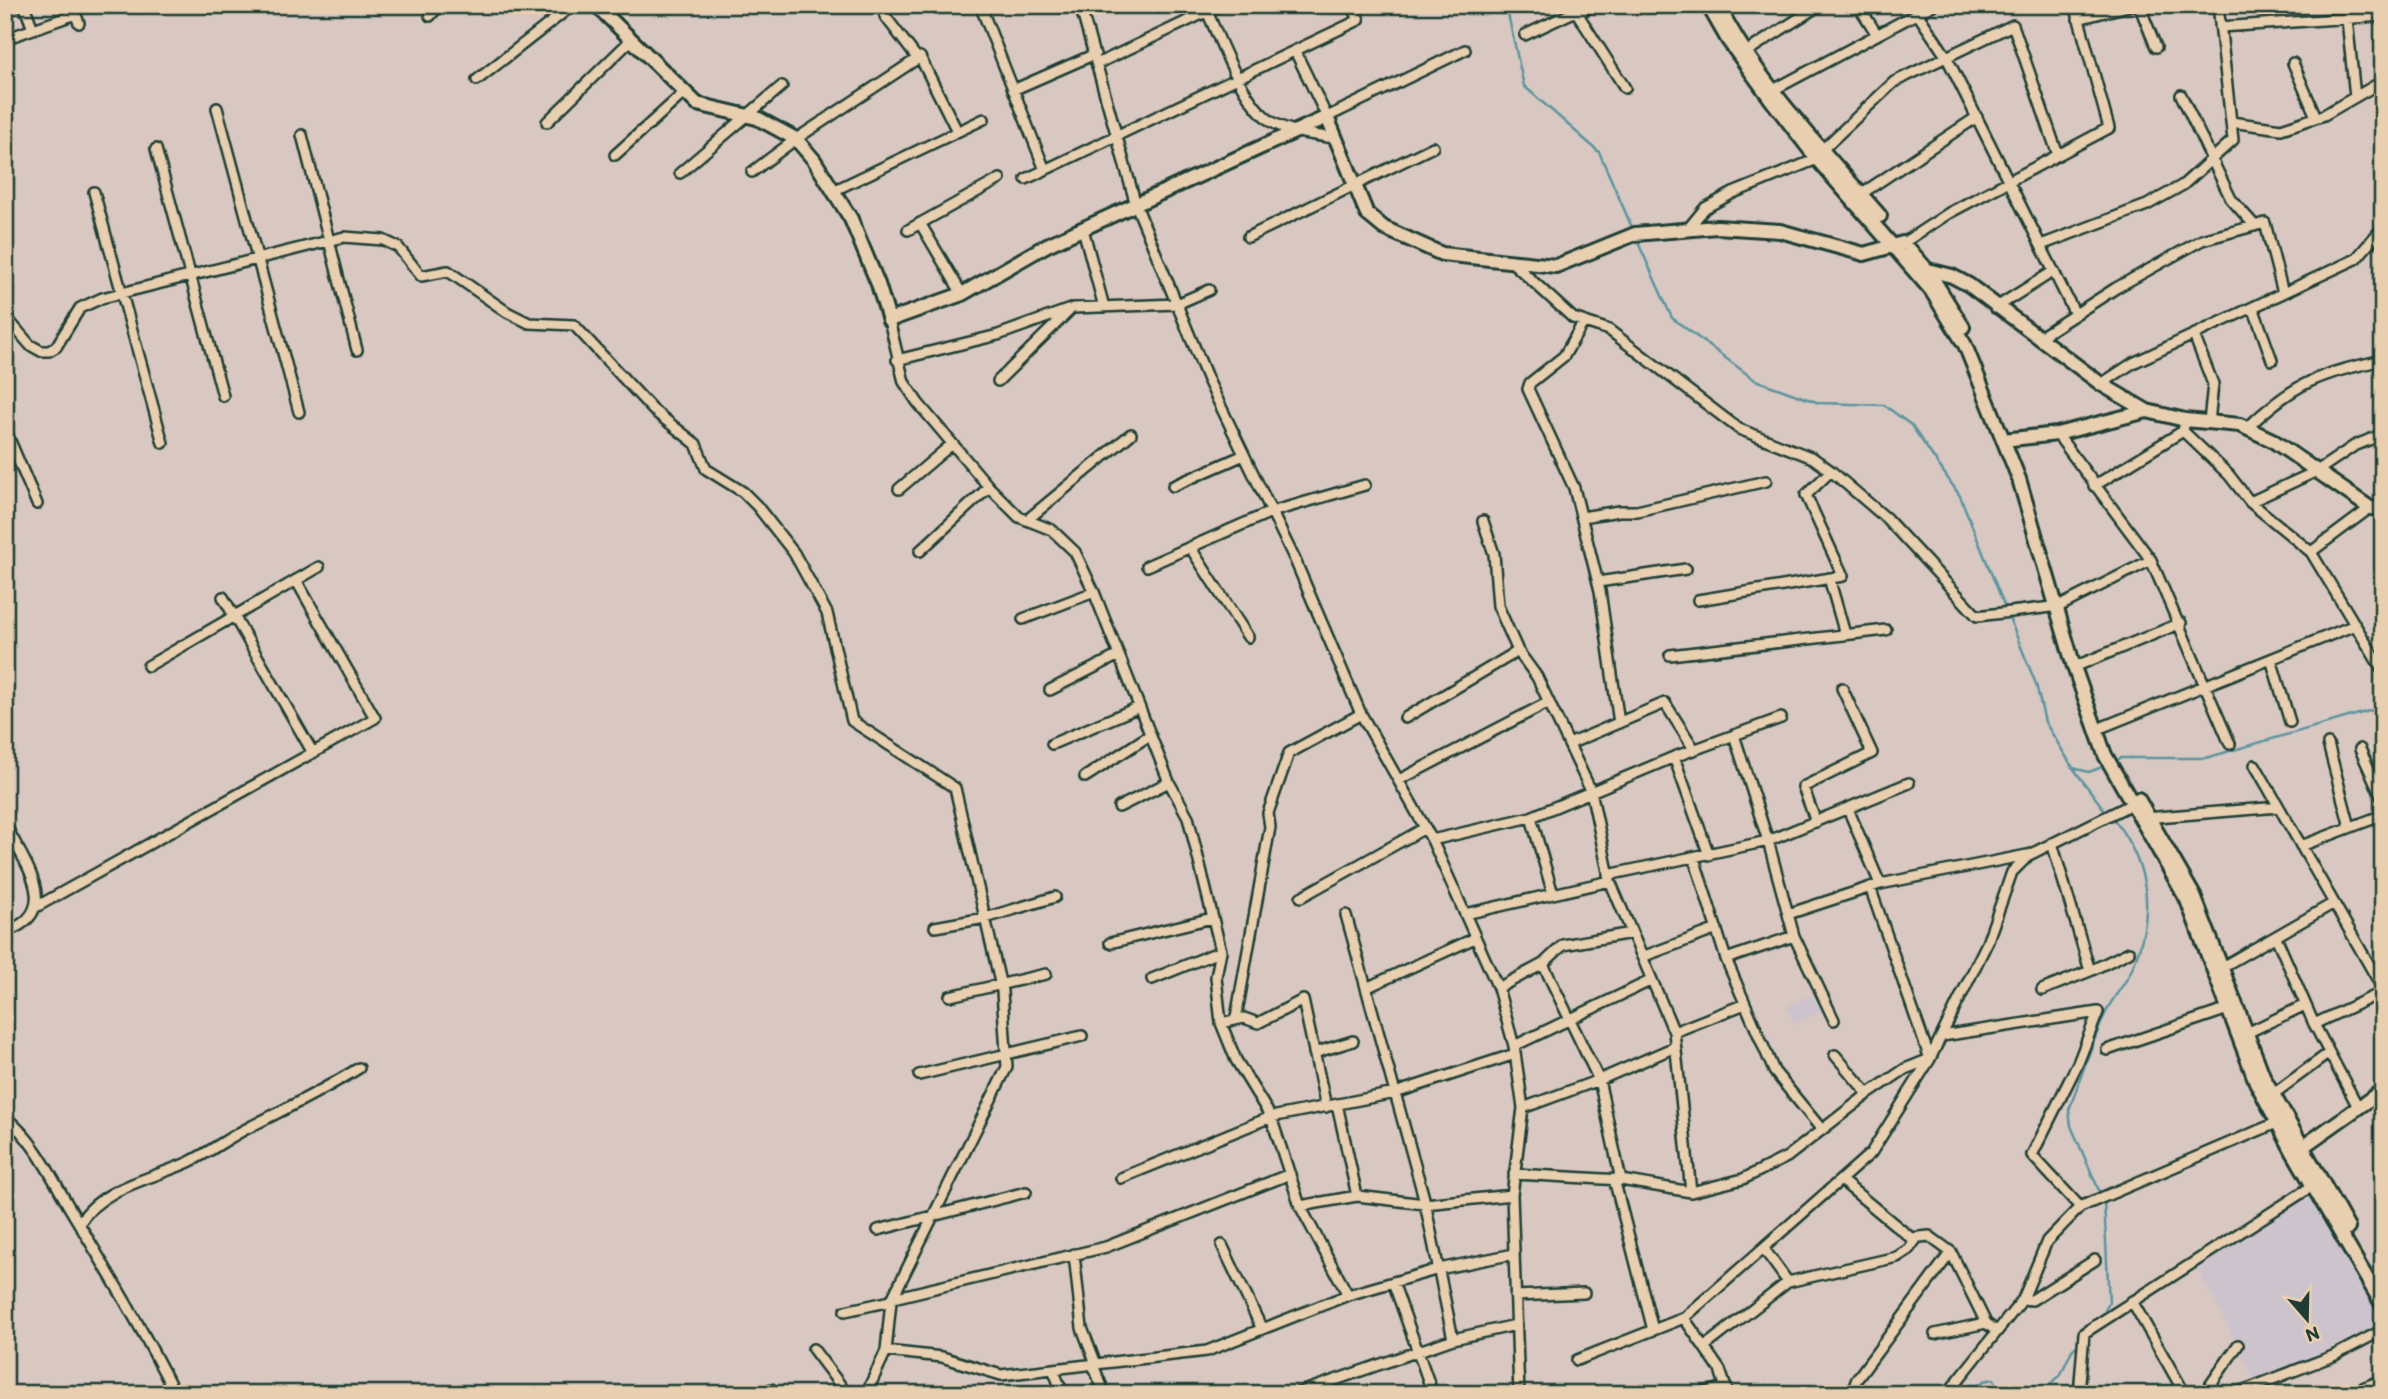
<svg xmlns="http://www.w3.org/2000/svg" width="2388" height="1399" font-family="Itim,sans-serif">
<rect width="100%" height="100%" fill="#d8c8c1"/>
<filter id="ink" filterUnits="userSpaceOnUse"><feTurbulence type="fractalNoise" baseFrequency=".0143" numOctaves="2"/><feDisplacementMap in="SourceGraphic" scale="14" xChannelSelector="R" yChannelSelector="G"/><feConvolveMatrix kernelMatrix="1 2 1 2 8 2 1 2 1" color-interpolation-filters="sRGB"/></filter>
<g filter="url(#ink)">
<path fill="#cdc3cd" d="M1814 994 1822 1012 1794 1024 1787 1006Z
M2308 1192 2383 1310V1322L2257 1384 2195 1264Z"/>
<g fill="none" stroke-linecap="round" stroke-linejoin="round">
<path stroke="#5d949f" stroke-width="2.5" d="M1506 5 1524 86 1599 152 1634 232
M1636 238 1672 318 1755 380 1819 403 1884 405 1911 425 1960 496 2036 684 2045 722 2073 768 2103 808
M2113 762 2121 758H2206L2383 707
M2073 768 2089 772 2107 765
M2101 1195 2071 1126 2069 1110C2081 1077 2092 1042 2107 1010 2113 997 2124 986 2130 973 2156 915 2151 868 2113 818
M2101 1318 2109 1303 2104 1201
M1918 1394 1931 1389
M1965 1394 1984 1381 1994 1379 2002 1394
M2037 1394 2060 1376 2072 1350 2081 1342"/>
<defs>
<path id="street" d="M24 5 33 29
M72 5 79 23
M886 5 885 16 917 58
M980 5 1045 170
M1080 5 1136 205 1208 380 1295 560 1361 714 1432 840 1498 988 1514 1046 1523 1108 1512 1195 1519 1394
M1204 5C1220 38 1241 102 1272 122 1291 133 1314 135 1335 138
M1572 5 1625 88
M1858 5 1876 33
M2139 5 2156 47
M2370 5 2376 16
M1917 13 1946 56 2075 314
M1578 14 1593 5
M430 16 440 5
M2078 19 2132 5
M2347 19 2355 97
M2220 27 2383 16
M1525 35 1576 11
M5 39 76 14
M1295 51 1327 117 1465 50
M1746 52 1820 5
M1099 63 1221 5
M2293 63 2316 117
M477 80 573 5
M1775 89 1933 5
M1013 90 1095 54
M2181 95 2231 199 2255 226
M217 108 299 412
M547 122 631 40
M2231 122 2281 129 2324 115 2383 81
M302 135 357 350
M156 149 223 396
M1823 149 1894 82 2013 25 2058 155
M615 155 685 92
M752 172 796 139 920 57 957 131
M680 173 782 86
M1026 179 1359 20 1352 5
M833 191 984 119
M94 192 163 443
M1861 194 1977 117
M920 223 962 294
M1083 229 1104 307
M908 230 1000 179
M1687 230 1705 208 1733 193 1817 159
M1248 237 1433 147
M1903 243 1949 213 2109 128 2075 5
M2041 245 2147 205 2183 185 2233 140 2218 5
M1515 265 1573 318 1609 330 1739 429 1813 458 1831 471 1886 518 1977 616 2060 606 2151 560
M2253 307 2272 360
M1995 308 2054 271
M5 316 30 345 41 351H49L56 347 80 308 102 298 344 237 383 240 398 247 421 276 448 271 507 312 529 323 574 325 653 410 696 444 706 469 743 492 757 506 794 553 827 613 852 721 955 788 1002 991 1007 1067 891 1301 886 1351 866 1394
M889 320 904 382 918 403 989 487 1019 517 1052 530 1075 552 1094 592 1169 782 1188 817 1221 951 1216 977 1221 1023 1236 1060 1271 1117 1300 1206 1348 1295
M1583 323 1564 356 1530 383 1528 389 1574 488 1600 591 1619 723
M2194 335 2213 384 2209 422
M2040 337 2116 288 2202 240 2265 223 2283 293
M897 360 998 335 1073 308 1177 304 1209 290
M998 381 1069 311
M2101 384 2133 363 2356 259 2383 227
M2247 428C2295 382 2319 374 2383 360
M5 429 37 504
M2183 431 2229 475 2250 502 2311 552 2383 671
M2057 434 2151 560 2230 744
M1173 486 1244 455
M2094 486 2183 431 2184 425
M899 489 952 444
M2250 502 2317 471 2354 446 2383 434
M1582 517 1619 511H1637L1766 481
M1027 520 1131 434
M1483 521 1494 554 1498 606 1518 651 1537 677 1591 791 1610 881 1674 1032 1691 1192
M1190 547 1248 637
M920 551 989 487
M2311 552 2370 508
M1147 566 1271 512 1365 485
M1829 578 1845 634
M1598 582 1686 569
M223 597 313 753
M1698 600 1843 576 1806 495 1831 471
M1023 619 1094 592
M1670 655 1886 630
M2271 659 2290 722
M148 666 319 567
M2074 667 2181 623
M1050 690 1119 655
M1405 718 1518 651
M2095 730 2355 625
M1734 735 1768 841 1794 936 1834 1020
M1052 744 1139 707
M1569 744 1665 703 1694 749
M2328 744 2350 827
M2360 749 2383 800
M1674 757 1709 855
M2255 765 2383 989
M1085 777 1150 735
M1399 780 1549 702
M1119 807 1169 782
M1848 809 1880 884
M1531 817 1553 894
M2145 818 2279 807
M1816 822 1803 787 1872 753 1842 688
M5 823C22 861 66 911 5 932
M1432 840 1531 817 1674 757 1781 718
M2052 843 2090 971
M2301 846 2383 815
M1694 858 1726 959 1774 1071 1822 1130
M1608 875 1768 841 1909 783
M1301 897 1425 828
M36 907 375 718 296 580
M1465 914 1610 881
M1788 914 1880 884 2027 855
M1346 915 1424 1198 1453 1339
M935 927 985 918 1055 897
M2276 937 2314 1024 2358 1107
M1110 943 1212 918
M1642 957 1717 929
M1726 959 1794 936
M1543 964 1599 1080 1621 1180
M2222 967 2334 903
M1152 979 1221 951
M1366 988 1475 938
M1498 988 1543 964 1563 945 1632 933
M2042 990 2090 971 2129 952
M950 996 1046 974
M1236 1018 1270 827 1268 813 1289 753 1361 714
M1221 1023 1244 1018 1258 1023 1303 1000 1326 1107
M2314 1024 2383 992
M1674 1032 1745 1004
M2247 1033 2305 1005
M1942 1036 2098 1012
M1514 1046 1652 980
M2107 1050 2231 1008
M1314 1053 1353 1041
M1835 1055 1868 1094
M919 1075 1082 1036
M2268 1098 2329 1053
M1337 1104 1357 1196
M1523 1108 1599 1080 1675 1047
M5 1117C35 1140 53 1180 72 1212 108 1272 144 1331 175 1394
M1514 1174 1621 1180 1691 1192 1743 1179 1787 1157 1868 1094 1905 1069 1930 1059 1987 943 2012 872 2029 855 2138 801
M1121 1178 1271 1117 1395 1093 1515 1054
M1614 1179 1653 1330
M1842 1181 1911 1238 1929 1236 1951 1252 1986 1323 1996 1331
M1300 1206 1357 1196 1425 1204 1512 1195
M2080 1207 2032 1155 2078 1063 2098 1012
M79 1224C101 1187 152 1179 189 1162 210 1152 229 1137 250 1127 287 1108 324 1090 359 1068
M878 1230 1026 1192
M1222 1245 1262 1329
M1764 1249 1788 1282
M1074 1254 1082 1328 1096 1364
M1393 1282 1433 1394
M1515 1296 1584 1293
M893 1298 1106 1247 1290 1174
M2023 1299 2032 1300 2095 1260
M2132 1301 2185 1394
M845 1311 891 1301
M1684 1318 1720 1370 1728 1394
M1935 1334 1986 1323
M1704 1347 1788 1282 1897 1257 1908 1250 1917 1238
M813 1349 847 1394
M886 1351 942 1357 1001 1375 1207 1351 1348 1295 1439 1269 1514 1254
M1577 1360 1684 1318 1871 1153 1930 1059 1870 887
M1093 1365 1105 1394
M1053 1369 1063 1394
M771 1389 775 1394
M1295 1394 1453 1339 1516 1325
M1698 1394 1726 1387
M1851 1394 1857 1379 1951 1252
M1947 1394 2023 1299 2047 1241 2080 1207 2281 1121
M2079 1394 2084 1333 2317 1183
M2204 1394 2238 1345
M2234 1394 2333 1356 2383 1330
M2347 1394 2383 1380"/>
<path id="secondary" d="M596 5 697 104 757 118 796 139 814 160 851 219 878 284 889 320 962 294 1047 245 1327 117 1367 214 1384 228 1442 254 1556 266 1635 234 1717 227 1780 231 1864 254 1903 243
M1708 5 1728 40 1770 98 1817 159 1931 290 1965 345 2019 479 2074 667 2105 755 2187 900 2256 1082 2293 1152 2383 1306
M1718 5C1757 83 1823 150 1880 216
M1910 250 1928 271 1963 327
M1924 269 1952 276 1969 285 2101 384 2147 411 2185 420 2240 425 2272 440 2370 508 2383 509
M2003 440 2057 434 2147 411
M2138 799 2194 896 2264 1078 2348 1228
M2301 1148 2383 1090"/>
</defs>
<use href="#street" stroke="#1f3d34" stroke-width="14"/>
<use href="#secondary" stroke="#1f3d34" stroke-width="18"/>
<use href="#street" stroke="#e8cfb0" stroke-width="9"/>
<use href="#secondary" stroke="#e8cfb0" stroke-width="12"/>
</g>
</g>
<rect width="2388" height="1399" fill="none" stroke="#e8cfb0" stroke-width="28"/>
<rect x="14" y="14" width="2360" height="1371" fill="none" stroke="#1f3d34" stroke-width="2.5" filter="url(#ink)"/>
<g transform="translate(2307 1319) rotate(160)" stroke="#e8cfb0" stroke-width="5" paint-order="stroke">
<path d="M0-5L12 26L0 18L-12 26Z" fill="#1f3d34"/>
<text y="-10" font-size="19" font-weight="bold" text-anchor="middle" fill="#1f3d34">N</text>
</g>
</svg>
